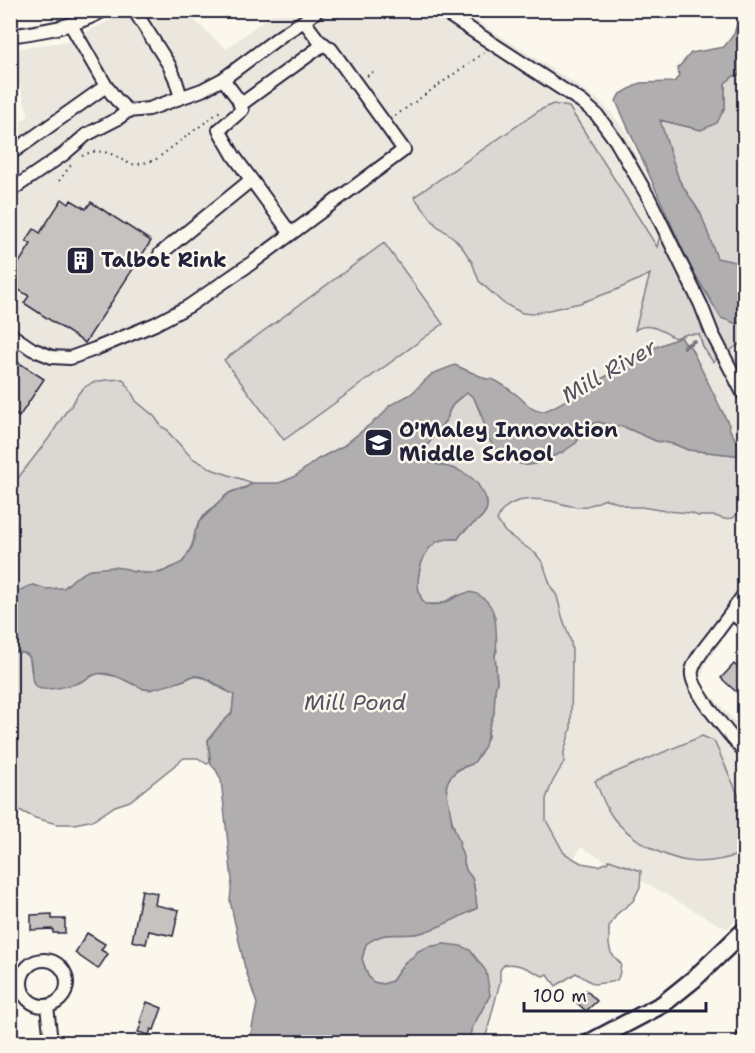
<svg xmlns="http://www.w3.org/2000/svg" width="755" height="1053" font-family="'Shantell Sans',sans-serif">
<rect width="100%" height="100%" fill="#fbf7ec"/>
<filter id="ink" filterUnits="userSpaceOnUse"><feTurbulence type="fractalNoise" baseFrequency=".0167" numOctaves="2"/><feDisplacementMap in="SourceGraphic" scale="12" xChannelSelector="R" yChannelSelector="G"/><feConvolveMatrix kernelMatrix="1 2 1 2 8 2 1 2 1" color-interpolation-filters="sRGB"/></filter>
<g filter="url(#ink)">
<path fill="#ebe7df" d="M128 11H184L226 49 276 11H461L576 84 598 100 613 115 626 133 744 367V608L706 663 701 679 702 685 744 732V911L727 929 581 847 536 923 11 565 10 127 29 116 12 61 11 50 68 41Z"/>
<path fill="#dbd8d3" stroke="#7e7d87" stroke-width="1.5" d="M744 73V341L713 362 703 347 699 334H687L675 338C662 331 649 321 635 330L650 274 616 290 580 303 531 314 522 313 503 303 479 281 472 262 462 247 454 238 436 225 414 197 540 110 553 104 569 107 657 247 664 220 682 194 684 188 679 180 659 120 701 130 725 107V83L734 76Z
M384 243 443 324 284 440 224 360Z
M123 379 132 393 136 401 154 416 162 427 168 430 169 433 192 458 214 470 253 483C244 489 241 488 231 492 226 494 203 516 200 521 195 528 195 539 191 547 189 552 185 560 181 563 169 571 150 577 137 571L75 578 64 588 46 589 34 585 11 599V487L49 438 67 410C73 406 74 400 78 394 89 379 106 380 123 379Z
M468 393 474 398 481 415 518 463 526 465 535 464 576 443 581 435 594 423 600 422 615 427 622 426 656 441 674 444 688 450 744 456V508L733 518 724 519 715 516H698L691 513 666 511 641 507H630L606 499C595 503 592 506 579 507 570 507 560 503 551 501 531 497 505 498 497 520L505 532 536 554 543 563 551 587 557 596 562 616 571 642 572 651 571 728 564 752V762L552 783 546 799V820L564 853 581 863 599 866 608 862 609 860 641 871 640 887 633 901 617 914 609 927V945L611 953 621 964 619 976 617 980 612 982 594 984 576 973 556 986 547 974 543 976C530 970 518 962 504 965L500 970V982L486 1036 483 1042H470L471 1030 490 995 445 944 428 947 418 951 414 956 405 962 392 981 383 984 373 982 368 976 362 959 366 944C389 928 397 938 420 933 440 928 459 917 477 908 476 897 475 887 472 878 470 875 467 873 466 870 463 860 464 856 459 846V843C455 831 442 792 448 781 453 771 462 768 472 764L488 737 489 727 494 713 495 690 497 682 495 655 497 651 495 637 458 595 440 604H425C412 589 419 555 435 543 442 538 450 539 458 539 464 526 481 523 486 511 487 508 487 504 487 501L458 470 428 462 424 456 426 447 448 417C448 407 460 396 468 393Z
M11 652C27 652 31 654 31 671L79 683 98 673 119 677 134 685H139L143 689 150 690 185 680 193 676 205 678 224 690 234 694 232 713 219 726 208 740 210 762 207 764 198 758H184L130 801 115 806 94 820 74 824H57L35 818 19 810 11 804Z
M702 736 714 741 744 808V853C704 867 679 865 642 843 632 836 622 829 614 819 605 808 601 793 595 781Z"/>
<path fill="#b1aeb0" stroke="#787681" stroke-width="1.5" d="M741 11H744V73L734 76 725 83V107L717 123 701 130 660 120 679 180 701 214 717 258 740 263 744 262V322L737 324 721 318 690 266 616 101 619 95 640 83 674 82 679 76 678 68 691 53 724 47 734 34Z
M681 337 684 342 691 348 729 425 730 430 744 454V456L688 450 674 444 656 441 622 426 615 427 599 422 594 423 581 435 576 443 561 453 535 464 527 465 518 463 497 452 490 441 481 414 474 398 468 393C460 396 448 407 448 417L426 447 424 456 428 462C444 466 464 469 476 482 479 485 481 491 484 494 487 500 489 506 485 512 479 524 464 526 458 539 451 539 442 538 435 543 419 555 412 589 425 604 430 604 435 605 440 604 455 601 467 584 483 598 490 603 493 609 495 618 496 627 498 647 495 655L497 682 495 690 494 713 489 727 485 746 476 760 472 764 458 769 449 779 446 786 452 823 460 843 459 846C464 855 463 861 466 870 468 873 470 875 472 878 475 888 476 898 477 908 459 917 440 928 420 933 397 938 389 928 366 944L362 959 368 976 373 982 383 984 392 981 405 962 414 956 418 951 428 947 445 944 461 946 470 950 486 971 490 995 471 1030 470 1042H249L257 1004 245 968 230 901 232 880 221 780 216 770 211 765 208 740 219 726 232 713 234 695C223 689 205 674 193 676 190 677 187 679 184 680 176 683 151 691 144 689 132 684 110 670 97 674 91 675 86 680 80 682 74 685 51 690 44 689 25 689 36 665 28 655 24 651 16 652 11 652V599L16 592 29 586 34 585 46 589 64 588 75 578 91 569 114 567 128 569 132 572 137 571 142 573H160L183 562 193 545 195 531 198 527 199 522 229 493 245 488 253 483H279L294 477 318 459 343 446 383 414 390 405 411 394 432 374 455 365C465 370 475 373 484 378 491 381 487 377 494 380 501 383 510 390 517 395 525 401 532 413 544 411 551 410 574 395 582 391L585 387 605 377 616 369 639 357 646 351Z"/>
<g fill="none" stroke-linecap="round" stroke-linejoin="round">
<path stroke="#787681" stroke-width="4" d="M684 347 694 341"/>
</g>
<path fill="#c6c2c0" stroke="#22223b" stroke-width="1.5" d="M62 199 69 204 71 200 86 209 91 202 151 241 85 343 24 303 29 296 14 287 17 282 10 277 31 244 26 241 34 229 40 233Z
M10 357 44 379 19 417 10 411Z
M734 664 744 673V699L721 678Z
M142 890 157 893 155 905 179 910 173 936 149 931 146 944 132 941Z
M52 914V919H65V933H53V929L31 930V915Z
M87 933 105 944 101 950 108 954 98 969 75 953Z
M586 990 597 1001 586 1011 575 1001Z
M147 1002 162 1008 154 1030 151 1029 149 1035 138 1032 142 1022H140Z"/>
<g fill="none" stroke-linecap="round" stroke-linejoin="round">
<defs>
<path id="minor" d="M134 10 169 65 175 78 181 97
M441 10 582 102 597 115 616 141 650 200 701 305 712 333 744 395
M71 25 106 86 116 99 128 111 149 109 202 90 223 79 282 35 304 21 318 10
M10 36C43 31 75 27 104 10
M223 79 238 99 242 110 219 130 234 156 291 234
M240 105 324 44
M10 154 106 86
M10 191 64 154 86 135 117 119 128 111
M160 254 251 180
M10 334 32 349 52 357 70 358 95 349 155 324 189 306 253 262 404 150 331 49 319 41 304 21
M744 594C735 608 725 622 714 636 707 645 694 660 692 671 688 688 733 738 744 752
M732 613 744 623
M21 983a23 23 0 1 1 46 0a23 23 0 1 1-46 0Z
M47 1006 51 1042
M742 1042 744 1036"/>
<path id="major" d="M591 1042 663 1004 694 979 744 931"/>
</defs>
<use href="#minor" stroke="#22223b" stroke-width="16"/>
<use href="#major" stroke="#22223b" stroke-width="21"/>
<path stroke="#22223b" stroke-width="2" stroke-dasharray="1.5 4.5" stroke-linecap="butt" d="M367 76 373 72
M395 116 485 52
M82 156C95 149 106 151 118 157 122 160 127 163 131 164 138 165 148 162 155 160L223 109
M59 181 71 165"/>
<use href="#minor" stroke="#fbf7ec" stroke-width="12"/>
<use href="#major" stroke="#fbf7ec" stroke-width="16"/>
</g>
</g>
<defs>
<symbol id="building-square" viewBox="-11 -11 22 22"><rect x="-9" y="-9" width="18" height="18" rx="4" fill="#22223b" stroke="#fbf7ec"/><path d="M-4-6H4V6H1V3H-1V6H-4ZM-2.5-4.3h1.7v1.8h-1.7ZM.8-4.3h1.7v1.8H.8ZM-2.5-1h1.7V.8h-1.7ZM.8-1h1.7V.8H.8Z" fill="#fff"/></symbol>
<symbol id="school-square" viewBox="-11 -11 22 22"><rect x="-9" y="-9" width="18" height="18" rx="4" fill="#22223b" stroke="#fbf7ec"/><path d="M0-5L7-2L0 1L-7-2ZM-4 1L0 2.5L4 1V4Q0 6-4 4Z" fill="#fff"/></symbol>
</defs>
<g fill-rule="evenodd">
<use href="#building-square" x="64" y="244" width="33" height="33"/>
<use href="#school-square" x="362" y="426" width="33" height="33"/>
</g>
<g text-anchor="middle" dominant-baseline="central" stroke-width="5" stroke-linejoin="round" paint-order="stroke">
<g font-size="21" font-weight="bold" fill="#22223b" stroke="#fbf7ec" text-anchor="start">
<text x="101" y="260">Talbot Rink</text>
<text x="399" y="430">O'Maley Innovation<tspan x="399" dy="24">Middle School</tspan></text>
</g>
<g font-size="22" font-style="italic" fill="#545364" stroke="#fbf7ec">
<text transform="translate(609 371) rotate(-30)">Mill River</text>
<text x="355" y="702">Mill Pond</text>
</g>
</g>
<rect width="755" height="1053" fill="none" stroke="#fbf7ec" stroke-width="36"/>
<rect x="18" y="18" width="719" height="1017" fill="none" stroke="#22223b" stroke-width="2" filter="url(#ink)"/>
<path d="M524 1002v9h182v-9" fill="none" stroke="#22223b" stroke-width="3"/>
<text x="533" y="1002" font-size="18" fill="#22223b" stroke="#fbf7ec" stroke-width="4.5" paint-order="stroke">100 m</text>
</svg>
